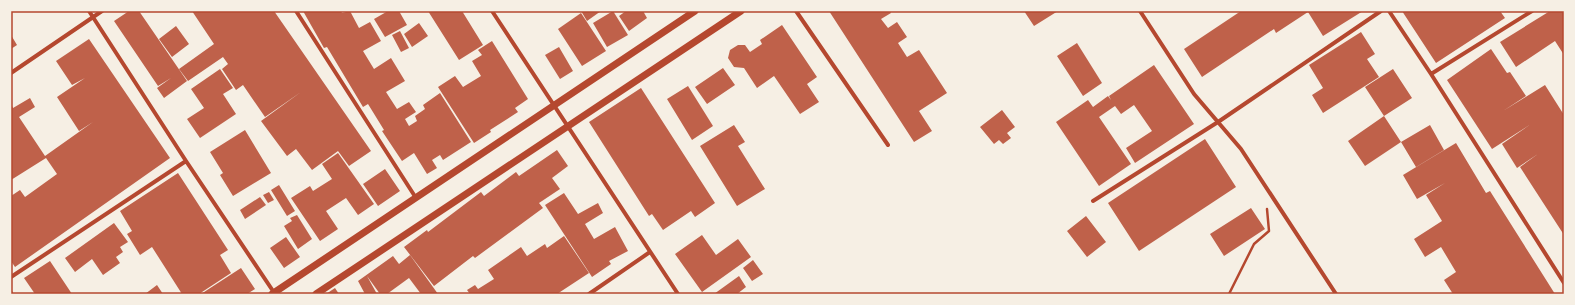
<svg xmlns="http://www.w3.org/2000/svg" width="1575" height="305" font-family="Commissioner,sans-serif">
<rect width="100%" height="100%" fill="#f6efe4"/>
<path fill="#bf614a" d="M129 11H139L187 81 164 98 157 88 171 78 158 86 114 21Z
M192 11H274L371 151 349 166 338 151 312 170 296 149 287 156 261 121 301 92 265 117 243 85 236 90 222 69 228 64 223 57 188 81 179 69 214 44Z
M303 11H341L342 13 350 11 359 28 370 22 381 41 363 51 374 69 391 58 405 81 386 92 397 109 409 102 416 112 405 119 409 126 417 121 415 116 425 109 423 105 440 93 471 142 443 160 440 155 432 160 437 168 427 174 414 153 402 161 382 131 384 130 368 104 363 107 327 47 324 48Z
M388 11H399L407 25 385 37 374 19Z
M428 11H462L483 45 459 60Z
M581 11H601L587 21Z
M613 11 628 35 607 47 593 23Z
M626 11H643L647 18 629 31 619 16Z
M829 11H890L891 13 881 19 888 28 897 22 907 37 898 43 907 57 919 50 947 93 919 111 932 131 914 142Z
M1024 11H1058L1034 26Z
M1241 11H1363L1323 36 1308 12 1276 33 1274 29 1202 77 1184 49Z
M1402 11H1500L1505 18 1436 63Z
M1550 11H1564V55L1555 41 1516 67 1500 42Z
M581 13 606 51 582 66 558 29Z
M419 23 428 36 412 47 404 34Z
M782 25 817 77 807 84 819 102 800 114 774 76 757 88 744 68 734 67 728 58 730 50 738 45H745L750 52 762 44 760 40Z
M176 26 189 44 172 57 159 39Z
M400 31 409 48 401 52 392 35Z
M1361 32 1375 54 1367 59 1379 77 1323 113 1312 95 1323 88 1309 65Z
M11 35 17 45 11 49Z
M89 39 170 158 15 267 11 261V196L20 190 25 197 57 174 46 158 11 180V104L13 108 30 98 35 107 19 117 45 156 93 122 79 131 57 97 85 78 72 85 56 61Z
M492 41 528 99 515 108 518 112 490 130 491 132 474 143 438 87 455 76 463 87 481 76 472 61 482 55 478 50Z
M1077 43 1102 83 1083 96 1057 56Z
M559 47 573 71 560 79 545 55Z
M1491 49 1507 73 1510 72 1526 96 1503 111 1545 85 1564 115V235L1520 167 1538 154 1517 168 1502 144 1531 124 1492 149 1447 80Z
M1154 65 1194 124 1135 163 1126 148 1152 131 1134 105 1121 114 1115 106 1099 117 1131 164 1099 186 1056 122 1088 100 1093 107 1108 96 1111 100 1109 96Z
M723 68 735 85 707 104 695 87Z
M220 69 233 88 223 94 236 114 200 138 187 119 204 108 191 89Z
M1393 69 1412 98 1384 116 1401 142 1430 125 1444 150 1416 167 1401 142 1365 166 1348 141 1384 116 1365 87Z
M688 86 713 126 692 140 667 99Z
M641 88 715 203 695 217 691 211 663 230 652 214 649 216 589 122Z
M1002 110 1015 127 1007 133 1011 138 1003 144 999 140 994 144 980 127Z
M734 125 745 142 738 146 765 189 737 206 700 146Z
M245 130 271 173 233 196 220 175 223 173 210 152Z
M1205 139 1236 187 1139 251 1108 203Z
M1456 143 1486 193 1490 191 1555 294H1453L1444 280 1456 272 1441 247 1425 257 1414 239 1442 221 1426 195 1445 183 1417 199 1403 175Z
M557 150 568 166 552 178 560 189 539 203 543 208 475 258 473 256 434 286 404 247 427 230 428 232 481 192 484 196 516 172 519 176Z
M338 153 374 204 358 215 346 198 326 211 338 229 320 241 291 198 310 186 313 191 332 179 322 164Z
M385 169 400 191 378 206 363 184Z
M178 173 228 250 220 255 231 273 199 294H182L152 247 140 255 127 234 132 231 120 211Z
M279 185 295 211 287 216 271 190Z
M269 192 274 200 268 203 263 195Z
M564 193 578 214 598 203 603 213 585 224 594 239 615 227 628 251 609 261 611 264 592 277 545 205Z
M260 197 266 205 245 219 240 210Z
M1251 208 1265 229 1224 256 1210 234Z
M297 215 312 239 298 249 284 226 292 221 290 218Z
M1086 216 1106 242 1087 257 1067 231Z
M114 223 128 242 120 247 123 252 116 257 120 263 103 275 92 259 75 272 65 258Z
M702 235 716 255 738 239 751 257 702 292 675 254Z
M564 236 589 273 557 294H470L467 290 475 285 478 289 494 279 488 270 521 247 527 256 545 244 547 248Z
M286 237 300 257 284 268 270 248Z
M410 255 438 294H421L409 278 387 294H380L367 276 377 294H365L358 281 393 256 399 264Z
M753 260 763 274 752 281 743 268Z
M50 261 72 294H35L24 278Z
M241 268 255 289 247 294H201Z
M739 276 746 287 737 294H714Z
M157 285 163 294H145Z
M335 288 339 294H326Z"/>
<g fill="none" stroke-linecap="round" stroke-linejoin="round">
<path stroke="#b5482f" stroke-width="2.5" d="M1229 294 1254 244 1269 231 1267 209"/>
<path stroke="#b5482f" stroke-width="4" d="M89 11 186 161 275 294
M296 11 416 198
M492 11 678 294
M796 11 888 145
M1140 11 1194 94 1241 149 1336 294
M1389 11 1431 74 1564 283
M11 73 102 11
M1431 74 1532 11
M1093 201 1218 122 1381 11
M11 277 186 161
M11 293V294
M589 294 650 252"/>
<path stroke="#b5482f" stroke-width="7" d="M272 294 695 11
M316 294 741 11"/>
</g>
<rect width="1575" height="305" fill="none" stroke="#f6efe4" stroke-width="24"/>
<rect x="12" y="12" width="1551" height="281" fill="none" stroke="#b5482f" stroke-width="1.5"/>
</svg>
